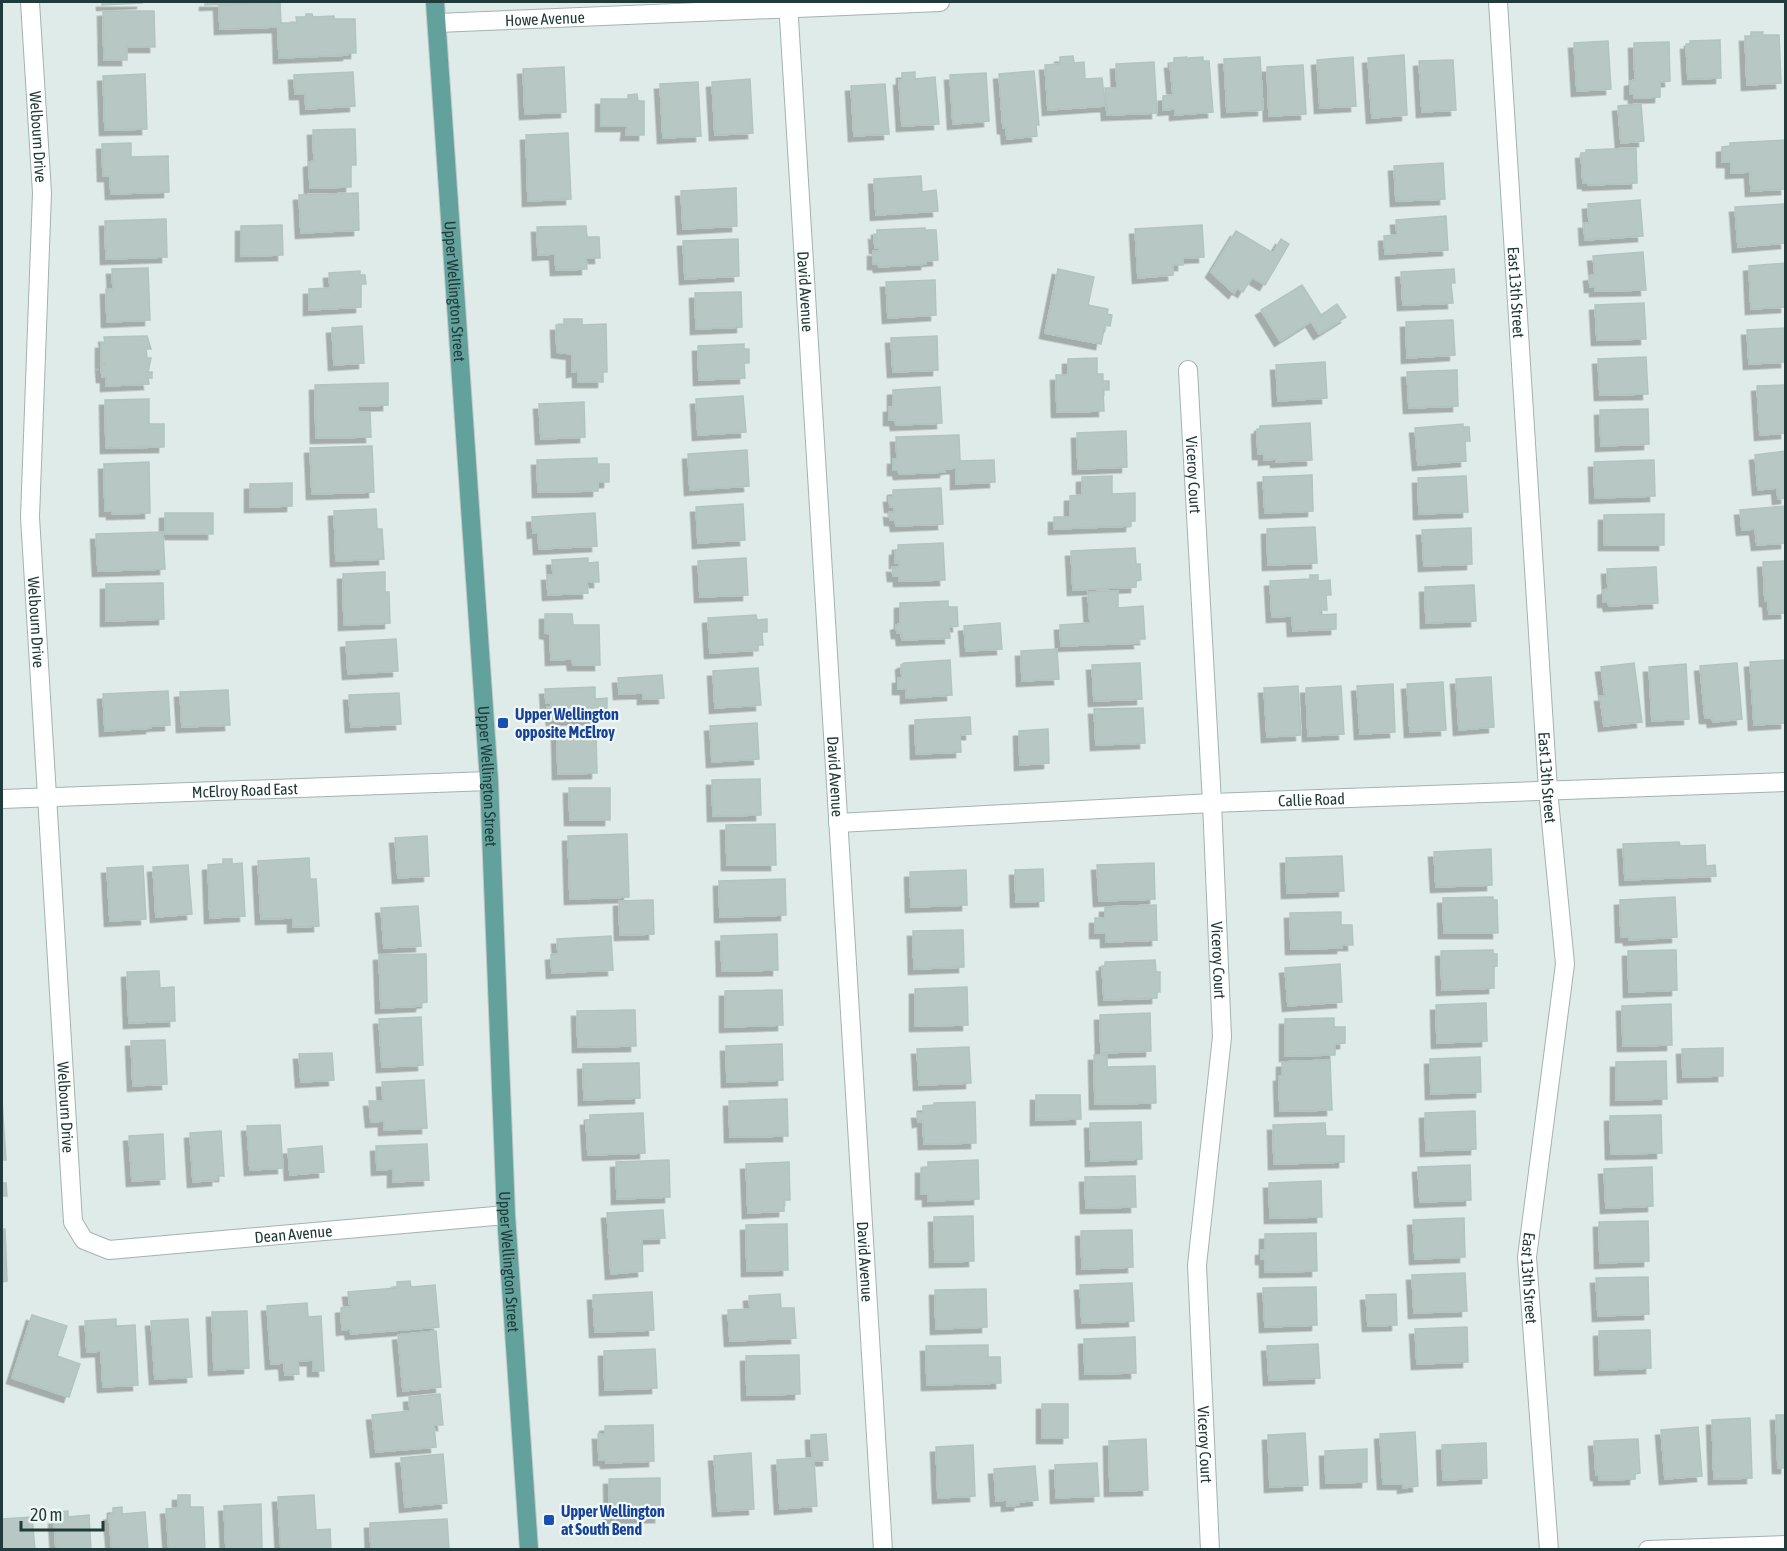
<svg xmlns="http://www.w3.org/2000/svg" width="1787" height="1551" font-family="'Asap Condensed',sans-serif">
<defs>
<filter id="shadow"><feDropShadow dx="-5.5" dy="5.5" stdDeviation="0" flood-color="#0004"/></filter>
</defs>
<rect width="100%" height="100%" fill="#dfebe8"/>
<path fill="#b7c8c4" stroke="#b2c4c0" stroke-width="1.5" filter="url(#shadow)" d="M102 2H142V3L102 5Z
M205 2H275L205 5Z
M280 3 281 23H297L296 17H306V14H312L313 17 334 16V19H355L356 53H348V55L279 58 278 27 220 29 219 5Z
M103 11H154L155 47H127V60H104Z
M1751 32H1763L1762 35H1779L1781 83 1747 85 1745 36H1751Z
M1720 40 1721 78 1688 79 1686 44H1690V41Z
M1608 41 1611 89 1577 91 1574 43Z
M1669 42 1670 81 1660 82V97L1634 98V94H1630V81L1635 80 1634 43Z
M1404 55 1407 115 1372 118 1368 58Z
M1073 56 1074 63 1084 62 1085 79 1102 78 1105 106 1048 110 1045 65 1060 64V57Z
M1187 57V61L1189 58 1203 57V61H1209L1213 112 1175 115V109L1163 110V96L1173 95 1170 63H1174V58Z
M1260 57 1263 110 1227 112 1224 59Z
M1353 57 1356 106 1320 108 1317 60Z
M1453 60 1456 110 1422 112 1419 61Z
M1154 62 1157 113 1107 115 1105 88H1117L1116 64Z
M1303 65 1306 114 1269 116 1267 67Z
M564 67 566 112 525 114 523 69Z
M1034 71 1039 125H1036L1037 136 1007 139 1006 127 1003 128 999 74Z
M353 72 355 106 306 109 305 94H295L294 75Z
M915 72V79L935 77 939 124 902 126 899 80H902V73Z
M986 73 989 121 953 124 950 75Z
M145 74 147 129 105 130 103 76Z
M750 79 753 133 715 135 712 82Z
M698 82 701 136 663 138 660 84Z
M885 84 889 134 854 136 851 86Z
M637 94 638 101H644V135H626L627 126H601V99H628V95Z
M1641 104 1644 141 1621 143 1618 106Z
M355 129 356 165H351V187L310 188 309 162 314 161 313 130Z
M568 133 571 199 528 201 526 135Z
M1786 140V189L1751 191 1750 172 1731 173V162H1722V147L1730 146V143Z
M131 143V157L168 156 169 192 111 194 110 176H103L102 144Z
M1636 148 1637 183 1588 185V183H1583L1581 153H1586V150Z
M1443 163 1445 199 1396 201 1394 166Z
M921 176 922 192 936 190 938 211 876 215 874 179Z
M736 188 737 226 683 229 681 191Z
M358 193 359 230 301 233 299 195Z
M1640 200 1643 236 1585 240 1584 223H1589L1588 204Z
M1784 204 1786 243 1738 247 1735 207Z
M1446 216 1448 250 1385 254 1384 236 1397 235 1396 220Z
M166 219 167 257 106 259 105 221Z
M282 225 283 255 241 256V226Z
M1202 225 1204 257 1183 258V265H1173V275L1138 278 1135 229Z
M586 226 587 237H599L600 258H586L587 269 556 270 555 254 538 255 537 227Z
M925 228V230H936L938 260 926 261V264L879 267 878 264H873V251H879V248H875L874 234 877 235V230Z
M1236 231 1273 253 1281 239 1289 244 1265 285 1252 277 1243 292 1237 288 1234 293 1211 272Z
M738 239 739 276 685 279 683 241Z
M1643 252 1646 290 1595 291V287H1590L1589 276 1595 275 1593 256Z
M1786 263V307L1751 309 1749 266Z
M148 268 150 320 107 322 106 289H113L112 269Z
M1058 269 1094 277 1088 305 1108 309 1107 314 1112 315 1110 326 1105 325 1101 344 1045 333Z
M1454 269 1455 283H1451L1453 303 1403 305 1401 272Z
M360 271V275H365L366 284H361V307L309 310V289L330 288 329 273Z
M935 280 936 315 888 318 886 282Z
M1302 285 1321 315 1337 304 1346 317 1319 334 1311 321 1280 341 1261 310Z
M741 292 742 327 696 329 695 293Z
M1644 303 1646 339 1597 340 1595 305Z
M564 319H582V325L606 324 607 372H603V382H578V371L572 372V354L557 352 556 325H564Z
M1453 320 1455 355 1407 358 1406 322Z
M362 326 364 363 334 365 332 328Z
M1786 328V362L1749 364 1747 330Z
M147 336 151 349H146L147 358H151L148 372H152V378H148L149 384 106 386V377H102L101 365H105V363H101V343H105L104 337Z
M937 336 938 370 893 372 891 338Z
M744 344V349H749V363H744L745 378 699 380 698 346Z
M1646 357 1648 394 1600 395 1598 359Z
M1097 358V374H1103V381H1109V390H1103L1104 411 1057 412 1056 375H1068V359Z
M1325 362 1327 398 1278 401 1276 365Z
M1457 370 1458 406 1409 408 1407 372Z
M388 383V405L358 406V412H370L371 437 316 438 315 385Z
M1786 385V433L1760 435 1757 386Z
M940 387 942 423 896 425 895 420H889V407H893V390Z
M743 396 746 432 698 435 696 399Z
M149 399V424H164V447L106 448 105 400Z
M584 402 585 437 541 439 539 404Z
M1648 409 1649 444 1601 446 1600 410Z
M1310 423 1312 460 1276 462V459L1264 460V454H1258L1257 429H1260V426Z
M1463 424V427H1469L1470 441H1465L1466 461 1418 465 1415 428Z
M1126 431 1127 467 1078 469 1077 433Z
M959 435 960 461 994 460 995 482 956 484V468L945 469V472L899 474 898 470H893V459H897L896 437Z
M372 446 374 492 312 494 310 448Z
M747 450 749 486 690 490 688 454Z
M1786 451V498L1778 499 1777 488 1758 490 1755 455Z
M597 458V464H609V482H598V491L538 492 537 460Z
M1654 460 1655 496 1595 498 1594 462Z
M149 462 150 513 112 514V511H105L104 464Z
M1312 475 1313 511 1265 513 1263 477Z
M1112 476V494L1135 493V521H1131V526L1054 529V517H1070V496L1082 495V477Z
M1466 476 1468 512 1419 514 1418 478Z
M292 483V506L250 507V484Z
M941 488 943 524 896 526 895 520H890L889 512 894 513V507H890L889 497H893V490Z
M743 504 745 540 698 543 696 507Z
M1786 506V543L1757 545 1755 529 1742 530 1740 510Z
M376 509 377 529H382L384 559 336 561 334 511Z
M165 513H213V534H165Z
M595 513 597 546 539 549 538 532 533 533 532 517Z
M1664 514V545H1604V515Z
M1315 527 1317 563 1268 565 1267 529Z
M1471 528 1472 564 1424 566 1422 530Z
M163 532 165 569 98 571 96 534Z
M943 543 945 580 899 581V576H893L892 567H899V562L895 563V550H898V545Z
M1135 548 1136 564H1140L1141 580 1136 581V587L1073 590 1071 551Z
M588 558V563L598 562 599 582H587L588 593 548 595 547 575H553L552 560Z
M746 558 748 595 700 597 698 561Z
M1786 561V613L1769 614 1768 601H1765L1763 562Z
M1656 567 1658 603 1609 606 1608 602H1603V590L1608 589 1607 569Z
M385 572V592H389L390 623 344 625 343 574Z
M1310 575H1318V581L1330 580 1331 595H1326L1327 610H1320V615L1336 614V629L1293 631 1292 616 1272 617 1270 581 1310 579Z
M163 583 164 619 106 621V584Z
M1474 585 1476 621 1426 623 1425 587Z
M1118 591V608L1143 606 1145 639H1138L1139 643 1061 646 1060 625 1090 623 1088 592Z
M948 601V607H957L958 626 949 627 950 638 902 640 901 633H897L896 625 900 624V603Z
M545 614H572L573 625H599L600 665H573L572 659 551 660 550 634 545 633Z
M756 615 757 620 767 619V632H762L763 645H758V650L710 653 708 618Z
M1000 623 1002 649 966 651 964 626Z
M396 639 398 671 348 674 346 642Z
M1057 649 1059 679 1022 681 1021 651Z
M950 660 952 695 906 698V689H898V678H902L901 665 904 663Z
M1786 660V723L1754 725 1750 662Z
M1140 663 1142 699 1094 701 1092 665Z
M1634 663 1642 722 1604 726 1600 696H1605L1601 667Z
M1737 663 1742 719 1713 722 1712 718H1705L1700 666Z
M1686 664 1689 719 1652 721 1649 667Z
M758 668 761 705 715 708 713 671Z
M662 675 664 698 643 699V693L619 694 618 678Z
M1491 677 1494 727 1459 730 1456 679Z
M1443 682 1446 730 1410 732 1407 684Z
M1393 684 1395 732 1360 734 1357 686Z
M1298 686 1301 735 1267 737 1264 688Z
M1341 686 1344 734 1308 736 1306 688Z
M595 687V699L607 698V715L596 716V719L552 720 551 715H547V707H551V703H546L545 689Z
M228 690 230 725 182 727 180 692Z
M168 691 170 725 151 726V728L105 731 103 694Z
M399 693 401 724 351 727 349 695Z
M1143 708 1145 743 1096 745 1094 709Z
M970 717 971 734 960 735 961 752 916 754 915 720Z
M757 723 759 759 712 762 710 726Z
M1048 729 1049 763 1020 765 1019 731Z
M557 733H596L597 773 558 774Z
M760 779 761 815 713 816 712 780Z
M569 788H610V820H570Z
M775 824 776 865H727L726 825Z
M627 834 629 897 570 899 568 836Z
M427 836 429 876 398 878 395 838Z
M1679 842 1680 846 1705 845 1706 866 1715 865 1716 876 1625 880 1623 844Z
M1491 849 1492 885 1436 887 1434 852Z
M1342 856 1344 891 1287 893 1286 858Z
M309 858 310 879H316L319 926 293 927V918L261 919 258 861Z
M223 859H232V864L242 863 245 916 210 918 208 865 223 864Z
M1154 863 1155 899 1099 901 1097 865Z
M188 865 192 914 156 917 153 867Z
M143 866 146 919 110 921 107 868Z
M1043 869 1044 901 1016 902 1015 870Z
M966 870 967 905 911 907 910 872Z
M785 879 786 915 720 917 719 881Z
M1493 897V900H1497L1498 933H1444L1443 898Z
M1675 897 1677 937 1629 940V937H1621L1620 900Z
M653 900 654 934 620 935 619 901Z
M1156 905 1157 940 1106 942V933H1095V918H1105V907Z
M418 906 421 946 384 948 381 908Z
M1341 912V925H1352L1353 945H1342V948L1291 949 1290 913Z
M963 930 964 967 914 969 913 931Z
M777 934 778 970 722 971 721 936Z
M611 936 613 970 552 973 551 955 558 954 557 939Z
M1493 950V954H1497V966L1494 967V988L1442 990 1441 951Z
M1676 950 1677 990 1629 992 1628 951Z
M426 954 427 1002 421 1003V1006L381 1008 379 955Z
M1155 960 1156 972H1160V992H1157V998L1104 1000 1102 966H1105V962Z
M1340 964 1342 1002 1288 1006 1285 968Z
M159 971 160 988 174 987 175 1021 129 1023 127 972Z
M967 987 968 1025 915 1026V989Z
M782 990 783 1025 725 1027V991Z
M1486 1003 1487 1041 1437 1043 1436 1005Z
M1671 1004 1672 1045 1623 1046 1622 1006Z
M635 1010 636 1046 578 1047 577 1011Z
M1150 1013 1151 1051 1101 1053 1100 1015Z
M421 1017 423 1065 382 1067 379 1019Z
M1334 1018V1027H1345V1043L1335 1044V1055L1285 1056V1019Z
M165 1040 167 1084 133 1086 131 1041Z
M782 1044 783 1080 727 1082 726 1046Z
M969 1047 971 1083 919 1085 917 1049Z
M1723 1048V1076L1683 1077 1682 1049Z
M332 1053 334 1080 301 1082 299 1054Z
M1094 1055H1107V1067L1155 1066 1156 1103 1095 1104Z
M1480 1057 1481 1092 1431 1094 1430 1059Z
M1330 1060 1332 1110 1280 1111 1279 1076H1282V1062Z
M1666 1061 1667 1099 1616 1100V1062Z
M639 1063 640 1098 584 1100 583 1064Z
M424 1080 427 1128 384 1130V1121L371 1122 369 1101H383L382 1082Z
M1036 1095H1080L1081 1119 1036 1120Z
M787 1099 788 1136 730 1137 729 1101Z
M2 1101 6 1160H2Z
M975 1102 976 1143 924 1144 923 1121 918 1122 917 1113H923V1106L934 1105V1103Z
M1475 1111 1476 1149 1426 1151 1425 1113Z
M643 1113 645 1153 588 1155 586 1120H590V1115Z
M1661 1115 1662 1153 1611 1154 1610 1116Z
M1141 1122 1142 1159 1091 1161 1090 1123Z
M1325 1123 1326 1136H1344V1162L1274 1164 1273 1125Z
M280 1125 283 1168 250 1170 247 1126Z
M221 1131 224 1176H217V1180L193 1182 190 1133Z
M163 1134 165 1179 132 1181 129 1136Z
M427 1144 429 1180 393 1182V1169L377 1170 376 1146Z
M322 1146 324 1172 290 1175 288 1149Z
M669 1160 670 1197 617 1199 616 1162Z
M978 1160 979 1199 928 1201V1194H921V1168H928V1162Z
M789 1162 790 1200H784V1211L748 1213 746 1164Z
M1470 1165 1471 1200 1420 1202 1418 1167Z
M1652 1167 1653 1206 1606 1208 1604 1169Z
M1135 1176 1136 1207 1086 1208 1085 1177Z
M1321 1181 1322 1217 1270 1218 1269 1183Z
M2 1183H6L7 1196H2Z
M663 1210 665 1238 642 1239 643 1271 611 1274 607 1213Z
M973 1216 974 1261 935 1262 934 1217Z
M1464 1218 1465 1257 1415 1259 1413 1220Z
M1648 1221 1649 1261 1600 1263 1599 1222Z
M787 1224 788 1270 747 1271 746 1225Z
M2 1229H5L7 1281 2 1282Z
M1132 1230 1133 1267 1082 1269 1081 1231Z
M1316 1233 1317 1271 1265 1272V1259H1261V1250H1265V1234Z
M1465 1273 1467 1311 1414 1313 1412 1275Z
M1648 1277 1649 1314 1598 1316 1596 1278Z
M410 1281 411 1287 435 1285 439 1327 351 1334 350 1329 342 1330 341 1308 350 1307 348 1292 397 1288V1282Z
M1132 1283 1134 1321 1082 1323 1080 1285Z
M1316 1287 1317 1325 1265 1327 1263 1288Z
M986 1289 987 1327 936 1329 935 1290Z
M652 1292 654 1330 595 1332 593 1295Z
M780 1294 781 1308H794L796 1338 730 1341 728 1310 750 1309 749 1296Z
M1396 1294 1397 1325 1368 1326 1366 1295Z
M307 1303 308 1317 321 1316 324 1371H313V1360L298 1361 299 1374 285 1375 284 1363 271 1364 267 1306Z
M247 1311 249 1368 214 1370 212 1312Z
M32 1315 67 1326 57 1356 80 1364 69 1397 12 1378Z
M116 1319V1326L135 1325 138 1385 103 1387 101 1351 87 1352 85 1321Z
M188 1319 192 1377 155 1379 151 1321Z
M1467 1327 1468 1362 1417 1364 1415 1329Z
M1650 1330 1651 1368 1600 1370 1599 1331Z
M436 1331 441 1387 403 1391 398 1335Z
M1135 1337 1136 1373 1085 1374 1084 1339Z
M1318 1344 1320 1378 1269 1380 1267 1346Z
M988 1345V1357H1000L1001 1383 927 1385 926 1346Z
M655 1349 657 1388 605 1390 604 1351Z
M799 1355 800 1394 747 1395 746 1356Z
M440 1394 443 1425H434L436 1447 376 1452 372 1415 410 1411 409 1397Z
M1042 1404H1068V1438H1042Z
M1776 1415H1786V1468H1778Z
M1750 1418 1752 1478 1714 1479 1712 1420Z
M653 1425 654 1461 606 1463V1460H599L598 1434H605V1426Z
M1698 1427 1702 1476 1665 1479 1661 1430Z
M1415 1432 1418 1486 1403 1488V1484H1383L1380 1434Z
M1305 1433 1308 1485 1270 1487 1268 1435Z
M826 1434 828 1460 814 1461 817 1506 780 1509 777 1460 812 1458 811 1435Z
M1146 1439 1148 1490 1110 1491 1109 1441Z
M1638 1439 1640 1473 1635 1474V1479L1599 1480V1475H1596L1594 1441Z
M1486 1443 1487 1478 1443 1480 1442 1445Z
M973 1445 975 1496 938 1498 936 1447Z
M1367 1449V1482L1326 1483 1325 1451Z
M751 1453 754 1509 718 1511 714 1456Z
M443 1454 447 1503 405 1507 401 1458Z
M1097 1463 1099 1496 1056 1498 1055 1465Z
M1035 1466 1038 1500 1019 1502V1505L1007 1506V1500L996 1501 994 1469Z
M660 1478V1517L610 1518 609 1479Z
M178 1495H190V1507H203L205 1550H169L166 1509 178 1508Z
M314 1495 316 1530 330 1529 331 1550H281L278 1497Z
M261 1504 262 1550H226L224 1506Z
M122 1507V1514L145 1512 148 1550H112L109 1515 113 1514V1508Z
M68 1511V1517L89 1515 91 1550H56L54 1519 58 1518V1512Z
M32 1517 35 1550H2V1519Z
M447 1519 449 1550H371L370 1523Z"/>
<g fill="none" stroke-linecap="round" stroke-linejoin="round">
<defs>
<g id="minor">
<path id="s1" d="M30 2 42 193 30 517 73 1222 84 1240 109 1250 506 1215"/>
<path id="s2" d="M788 2 883 1550"/>
<path id="s3" d="M1498 2 1548 790 1565 964 1527 1257 1549 1550"/>
<path id="s4" d="M437 23 940 2"/>
<path id="s5" d="M1188 370 1212 803 1222 1037 1197 1265 1210 1550"/>
<path id="s6" d="M2 799 489 781"/>
<path id="s7" d="M838 823 1212 803 1786 782"/>
<path d="M1648 1550 1786 1545"/>
</g>
<g id="major">
<path id="s8" d="M435 2 489 781 506 1215 529 1550"/>
</g>
</defs>
<use href="#minor" stroke="#a2b3b0" stroke-width="20"/>
<use href="#major" stroke="#c1c8c8" stroke-width="20"/>
<use href="#minor" stroke="#fff" stroke-width="18"/>
<use href="#major" stroke="#63a19d" stroke-width="18"/>
</g>
<g fill="#1a4fb4" stroke="#f0f7f5" stroke-width="2">
<rect x="497" y="717" width="12" height="12" rx="3"/>
<rect x="543" y="1514" width="12" height="12" rx="3"/>
</g>
<g text-anchor="middle" dominant-baseline="central" stroke-width="4.5" stroke-linejoin="round" paint-order="stroke">
<g font-size="16" fill="#203b39" stroke="#f0f7f5">
<text stroke="none"><textPath href="#s4" startOffset="108">Howe Avenue</textPath></text>
<text stroke="none"><textPath href="#s1" startOffset="135">Welbourn Drive</textPath></text>
<text stroke="none"><textPath href="#s8" startOffset="290">Upper Wellington Street</textPath></text>
<text stroke="none"><textPath href="#s2" startOffset="290">David Avenue</textPath></text>
<text stroke="none"><textPath href="#s3" startOffset="291">East 13th Street</textPath></text>
<text stroke="none"><textPath href="#s5" startOffset="105">Viceroy Court</textPath></text>
<text stroke="none"><textPath href="#s1" startOffset="621">Welbourn Drive</textPath></text>
<text stroke="none"><textPath href="#s8" startOffset="776">Upper Wellington Street</textPath></text>
<text stroke="none"><textPath href="#s2" startOffset="776">David Avenue</textPath></text>
<text stroke="none"><textPath href="#s3" startOffset="777">East 13th Street</textPath></text>
<text stroke="none"><textPath href="#s6" startOffset="243">McElroy Road East</textPath></text>
<text stroke="none"><textPath href="#s7" startOffset="474">Callie Road</textPath></text>
<text stroke="none"><textPath href="#s5" startOffset="591">Viceroy Court</textPath></text>
<text stroke="none"><textPath href="#s1" startOffset="1107">Welbourn Drive</textPath></text>
<text stroke="none"><textPath href="#s1" startOffset="1455">Dean Avenue</textPath></text>
<text stroke="none"><textPath href="#s8" startOffset="1262">Upper Wellington Street</textPath></text>
<text stroke="none"><textPath href="#s2" startOffset="1262">David Avenue</textPath></text>
<text stroke="none"><textPath href="#s3" startOffset="1281">East 13th Street</textPath></text>
<text stroke="none"><textPath href="#s5" startOffset="1077">Viceroy Court</textPath></text>
</g>
<g font-size="16" font-weight="bold" fill="#164399" stroke="#f0f7f5" text-anchor="start">
<text x="515" y="714">Upper Wellington<tspan x="515" dy="18">opposite McElroy</tspan></text>
<text x="561" y="1511">Upper Wellington<tspan x="561" dy="18">at South Bend</tspan></text>
</g>
</g>
<rect width="1787" height="1551" fill="none" stroke="#203b39" stroke-width="6"/>
<path d="M21 1521v9h82v-9" fill="none" stroke="#203b39" stroke-width="3"/>
<text x="30" y="1521" font-size="18" fill="#203b39" stroke="#f0f7f5" stroke-width="4.5" paint-order="stroke">20 m</text>
</svg>
